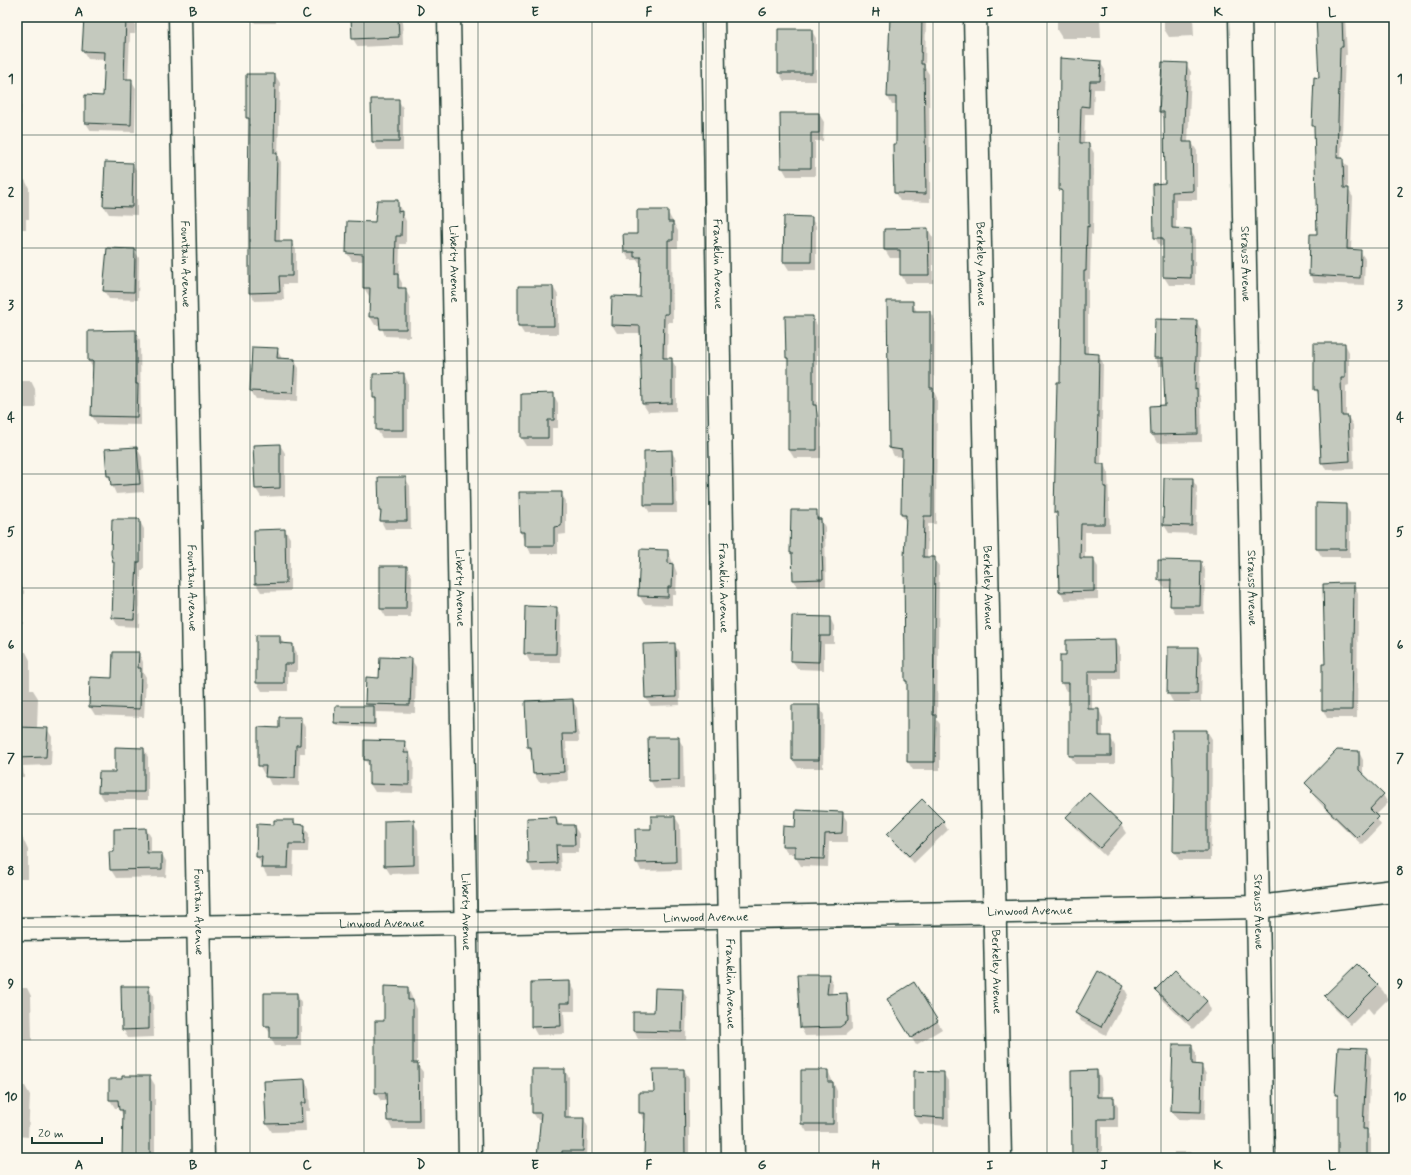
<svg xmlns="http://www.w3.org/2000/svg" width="1411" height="1175" font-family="Mynerve,sans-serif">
<rect width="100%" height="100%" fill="#fbf7ec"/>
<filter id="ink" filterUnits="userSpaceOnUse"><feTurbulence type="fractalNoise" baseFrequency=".025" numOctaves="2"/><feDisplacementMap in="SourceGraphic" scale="8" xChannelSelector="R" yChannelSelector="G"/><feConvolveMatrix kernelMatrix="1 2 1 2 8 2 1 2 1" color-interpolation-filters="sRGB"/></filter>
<g filter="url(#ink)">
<path fill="#0003" fill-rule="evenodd" d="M85 17H136L135 34H130L128 80H131L136 88 135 132 91 131 86 123V96L104 97 105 60 88 59 83 51Z
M248 17H276V23H255L254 21H250Z
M352 17H402L403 45 358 47 353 39Z
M890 17H926L925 68 929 74 930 202 900 201 895 193 894 145H897V105H892L888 97Z
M1057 17H1100L1101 38H1062L1057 30Z
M1164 17H1193L1194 36 1169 37 1164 29Z
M1317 17H1345L1347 55H1345L1341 159 1348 167V189L1353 197 1351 250 1360 251 1365 259 1364 285 1314 283 1310 275 1318 236 1315 129 1313 126 1320 79Z
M811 30 816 38V81H784L779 73Z
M1061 59 1100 62 1105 70 1104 89H1094L1093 114H1085L1084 144H1089L1094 153 1093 235 1091 234 1090 279H1088V354L1098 355 1103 363 1101 465H1104L1108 473 1110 532H1085V559H1093L1098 567V599L1065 600 1060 591 1058 518 1055 512 1061 383 1063 194 1060 189Z
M1186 64 1191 72 1188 143H1192L1197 151V200H1176V229L1190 230 1195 238V285H1169L1164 277V246H1160L1155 238 1166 184 1165 120 1160 112Z
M247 75H275L280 83 278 157 281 162 280 242H291L296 250V284H283L284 300 255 301 250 292 248 211 250 123 247 118Z
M17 86 22 93 21 115H17Z
M372 100H398L403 108V150H378L373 142Z
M819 114 824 122 823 141H815V176H787L782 167Z
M133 164 137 172V215L109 214 104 206Z
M17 179 25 180 29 188V219H26V229H17Z
M397 201 406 221V244H400L399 277 402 283V289H405L410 298V337L385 336 381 325H375L370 317 371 296H369L364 288V261H352L347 253Z
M667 211 678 231V248H672L673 322H668L667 359H671L676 367V411L648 412 643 404 642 333H617L612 325 641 298 642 265 637 260H629L625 252 638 235Z
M811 218 816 226V270H789L784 262Z
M928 229 933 238V283H906L901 275V258H890L885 250Z
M134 250 139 258 138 300 109 299 104 291Z
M519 287H553L558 295V334H524L519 326Z
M17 294 19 297V315H17Z
M912 302 917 312H930L935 320 934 392 937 398 936 524H928L927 558H934L939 566 937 720 940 724V770H913L908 762V686L906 681V523L902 515 903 457 894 456 890 448Z
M786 317H812L817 325V410L821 424V458H794L789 450V363L787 358Z
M1196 321 1201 329 1199 394 1201 398 1202 442 1157 443 1152 434 1166 406 1164 366H1159L1155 358Z
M135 331 140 340 141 425 97 424 92 416 93 369 89 361Z
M1345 344 1349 352V385L1346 386V417H1348L1353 425 1354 469 1326 470 1322 462 1320 397 1315 389Z
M277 349 282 359 294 360 299 368 298 401 256 399 251 391Z
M404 374 408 383V438H382L377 430V404L374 398Z
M17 381H31L35 389 36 408H18V432Z
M553 394 558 403V428H552V446H527L522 438V395Z
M280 445 285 453V496L261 497 256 489Z
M137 448 142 457 144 492 116 494 108 476Z
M671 451 676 459 677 513H650L645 505Z
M405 478 410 486 411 529H385L381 521V514L380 511Z
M1192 479 1197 487 1196 534 1169 533 1164 525Z
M17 485 18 486V528H17Z
M561 493 566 501V534L558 535V554H531L521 531Z
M1345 505 1350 513V557H1322L1317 549Z
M792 511H816L825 527 826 586 797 587 794 580 793 556 791 553Z
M139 520 144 529V570H141L139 627 118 626 113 618 115 565 114 562Z
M285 530 290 538V591L261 592 256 584Z
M668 551 677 573 676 595H672V605L644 604 639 595Z
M1201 562 1205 570 1204 614H1176L1171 606 1172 588H1164L1159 580Z
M407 567 412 576 411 617H386L381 609Z
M17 576 24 591 23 624H17Z
M1354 584 1358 593 1357 718H1327L1323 710 1326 665Z
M556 608 561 616 560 662H530L525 653Z
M830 618 834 626V644H824V670L797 669 792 660Z
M280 636 284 645H292L297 653V672H288V691H262L257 683Z
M1115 640 1120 648V679H1092V710H1099L1103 718V737H1110L1115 746V764H1075L1070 755V691H1066L1061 682 1067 656Z
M674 644 679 652 680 705 651 706 646 698 644 645Z
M1197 648 1202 656 1201 702H1173L1168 693Z
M17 652H26L30 660V690H33L38 698 37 729H47L52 737 51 765 23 766 24 777H17Z
M139 653 143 662V672L146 677 144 717 95 715 90 707 91 678 113 679Z
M411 659 416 667 415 713 376 712V728L337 726 335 723 368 707 366 703 380 679Z
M572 700 577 708 579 742H566L568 781 539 782 534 774 533 755 528 747Z
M819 706 824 715 823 768H798L793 760Z
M300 718 305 727V753H300L299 786 271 785 266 774H264L259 765 280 729Z
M1207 731 1212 739 1211 860H1179L1174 851Z
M678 738 683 746 684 788 655 789 650 780Z
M404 742 414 762 413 793 375 792 370 784V768L365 760Z
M144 749 148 757V800H104L99 792Z
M1359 752 1363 760V775L1383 795 1388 803 1375 816 1381 825 1362 845 1331 815 1317 800 1307 784ZM1316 795 1329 807 1328 809 1316 798Z
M1089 794 1121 825 1126 833 1105 856 1072 825 1068 817Z
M922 800 943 822 948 830 914 863 893 842 888 834Z
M842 813 847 821V842H829L828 867 801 866 796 858V854H788L783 845 796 828Z
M675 817 680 825 681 870 641 871 637 862 652 830Z
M556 818 560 826H574L579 834V853H560L561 871 533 872 529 864Z
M294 821 296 825 304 826 309 834 308 852H294L293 876H267L257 857 275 826Z
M413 822 418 830 419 873 390 874 385 866Z
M146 829 151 837V854H162L167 863 166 877 116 878 111 870 115 853Z
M17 832H20L28 850V879H17Z
M1357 965 1383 991 1388 999 1373 1014 1368 1008 1351 1025 1330 1004 1325 996Z
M798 975H828L833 983 832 995 846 994 851 1003 852 1029 845 1035 805 1036 801 1028Z
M570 982 575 991V1011H564L565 1034 537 1035 532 1026Z
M1123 986 1128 995 1106 1035 1081 1021 1076 1013Z
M148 987 153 995 154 1037 128 1038 123 1029Z
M17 988H27L31 996 32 1040H17Z
M408 988 417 1009V1064L423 1072V1129H392L388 1121 387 1101H381L376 1093 385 1022Z
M682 990 687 998 686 1040 638 1039 634 1031Z
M1157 990 1207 1001 1211 1010 1193 1029 1161 999Z
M297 994 301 1002V1046H275L271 1038V1034L265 1026Z
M893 1008 937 1021 942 1029 916 1045Z
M1191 1045 1196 1053V1065L1201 1066 1206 1074 1205 1120 1177 1119 1172 1111Z
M1366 1049 1371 1058 1368 1133 1371 1139V1158H1339V1100L1336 1095Z
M564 1070 569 1077V1119H584L588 1127 587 1158H535V1152L538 1153 541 1120H538L533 1113Z
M684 1070 689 1078V1158H645V1121L640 1113 655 1093Z
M828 1071 837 1091V1132H807L802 1124Z
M1097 1071 1101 1079 1102 1098H1113L1118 1106V1127H1102V1158H1072Z
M915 1072 943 1073 948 1081 949 1126 920 1124 915 1116Z
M150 1077 155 1085V1158H107V1154H123V1117L120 1108H115L110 1100 123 1080Z
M304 1080 309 1088 310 1111H305L306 1131 272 1132 267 1124Z
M17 1086H25L30 1095 28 1137 17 1136Z
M1174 1152H1191L1195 1158H1173Z"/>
<path fill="#c4c9be" stroke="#1f3d34" d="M84 17H126L124 79H132L131 125 85 123V95L103 96 105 52 82 51Z
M351 17H398L399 37 352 39Z
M890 17H922L921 64H924L926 194 894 193 893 144H896V97H887Z
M1316 17H1342L1343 47H1340L1337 158H1343L1344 188H1349L1347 249 1361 250 1360 278 1309 275 1310 234H1317L1314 126H1312L1314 77 1319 78Z
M778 29H812V73H778Z
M1060 58 1101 61 1100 81H1090L1089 107 1081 106 1080 143H1089V227L1087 226 1086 271H1084V353L1099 354 1097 464H1104V487H1106L1105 524H1081L1080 558H1094V591L1059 592 1057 512H1054L1057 382H1060L1062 190H1059Z
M1162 62 1187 63 1183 142H1192L1193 191 1172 192V228L1191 229V278L1163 277V238H1154L1153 184 1165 183 1164 112H1159Z
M246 74H275L274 153H277L275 241H292V276H279L280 292 249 293V211H248L249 118H246Z
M371 99H399V142H372Z
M780 113H819V133H811V168H781Z
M105 162 133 163 132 207 103 206Z
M377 200H398V212L402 211 401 236H396L395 274H398V288H406V329H380L379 317H369L370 288H363V254L346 253 347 221 375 222Z
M637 210H668V222H673V240H668V314H664L663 358H672V403L642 404 640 326 611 325 612 296 640 297 641 257H634V252H624L623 234H637Z
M784 216 812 217 811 262H783Z
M928 228 929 275H900V250H884V229Z
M107 248 135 249 134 292 103 291Z
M518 286H553L554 326H518Z
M887 301H913V311H930V388H933L932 516H924L923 557H935L933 715H936L935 762H907V681H905L904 557 906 515H901L902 450 889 448Z
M785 316H813V405H816L817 415V450H788V358H786Z
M1155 319 1197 320 1195 389 1197 388 1198 434 1151 435 1150 406 1165 405 1163 358H1154Z
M136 330V384H138L137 417 91 416 93 361H88V331Z
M1314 343H1345V378H1341L1342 416H1348L1350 461 1321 463 1318 390H1314Z
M252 347 278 348 277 358 295 359 293 393 250 391Z
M404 373V430H376V398H373V374Z
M554 393V420H548V438H521V394Z
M280 444V488L255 489 253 445Z
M137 447 140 484 111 486 110 476H107L105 449Z
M672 450 673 505H644V451Z
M378 477H406L407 521H380L381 511H379Z
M1164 478H1193L1192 526 1163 525Z
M519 492H562L561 526 554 527V546H525V532H520Z
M1316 503 1346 504V549H1316Z
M791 510H817V519H821L823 579 793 580 792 553H790Z
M112 519H140V562H137L134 619 112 618 114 562H113L111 554Z
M285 529 286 583 255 584 254 530Z
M640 549 668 550V563L673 564 672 587H668V597L638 596Z
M1158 560 1201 561 1200 606H1170L1171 580H1158Z
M380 566H407L406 609H380Z
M1343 583H1354L1352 710H1322V664H1325L1323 584Z
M525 606 557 607 556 654H524Z
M792 616 830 617V636H820L819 662 791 661Z
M256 635H280V643L293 644V664H284V683H256Z
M1115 639 1116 671H1088V709H1099V736H1111V756H1069V683H1060V655H1066V640Z
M675 643 676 697 645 698 643 644Z
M1168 647H1198L1197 694H1167Z
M113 652H139L138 668H141L140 709 89 707 90 677 112 678Z
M380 657 412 658 410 705 365 704 366 677 379 678Z
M573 699 575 734H562L564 772 533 774 531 747H527L525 701Z
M792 705H819V760H792Z
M335 706H374V724L334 723Z
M279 717H301L300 745H296L295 778 265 777 266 766H258V727L279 728Z
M17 727 48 728 46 757 17 758Z
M1172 730H1207V852H1173L1174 775H1173Z
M648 737H679V780L649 781Z
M364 740 405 741 404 753H409V785L369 784V760H364Z
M115 747 144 748V792H98L99 772H115Z
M1337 750 1359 751V770L1384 794 1370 809 1378 817 1357 838 1325 807V805L1311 792 1313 791 1305 783Z
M1089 793 1122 824 1100 848 1066 817Z
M922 799 944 821 909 856 887 834Z
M796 810 843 812 842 833 825 834 824 859 795 858V846H782L783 826 795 827Z
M651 816H675L676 862 636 863 635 829H651Z
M556 817 557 825H574L575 845H556L557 863 528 864 527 818Z
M274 820H294V824L305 825 304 844H289L288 868H261L262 857H256L257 824 274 825Z
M414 820V865L384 866V821Z
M146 828 147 853H162V869L110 870 109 852H114V829Z
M1357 964 1378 985 1346 1017 1324 996Z
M1175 970 1207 1001 1188 1021 1155 990Z
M1098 971 1124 986 1101 1027 1075 1013Z
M797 974H829L827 994 847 993 848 1021 840 1027 800 1028Z
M570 981V1003H560L561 1026 531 1027V982Z
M914 982 938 1021 911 1038 887 999Z
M121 986H149V1029L122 1030Z
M384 986 408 987V1000H413V1063H418L419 1121H387L386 1093H375V1021H384Z
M655 988 683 989 682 1032 633 1031V1012H654Z
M264 993H297V1038H270V1026H264Z
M1173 1044H1192V1064L1202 1065 1201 1112 1171 1111Z
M1338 1047 1367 1048 1363 1129H1367V1158H1338V1095H1335Z
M532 1069H565V1118H584L583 1151H562V1158H537L541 1113H532Z
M653 1069H684L685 1158H644L645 1113H639V1092H654Z
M801 1070H828V1082H833V1124H801Z
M1097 1070V1097H1114V1119H1098V1158H1072L1071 1071Z
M914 1071 944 1072V1118L914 1116Z
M122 1076H150V1158H122L123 1110H119L118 1100H109V1079H122Z
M305 1079 306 1103H301L302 1123 266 1124 264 1081Z"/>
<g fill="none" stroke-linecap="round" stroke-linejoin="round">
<defs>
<g id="minor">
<path id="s1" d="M180 17 203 1158"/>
<path id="s2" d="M449 17 470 1158"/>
<path id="s3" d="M713 17 733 1158"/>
<path id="s4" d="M975 17 1000 1158"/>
<path id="s5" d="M1240 17 1263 1158"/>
<path id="s6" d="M17 929 465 923 1258 907 1394 891"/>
</g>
</defs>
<use href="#minor" stroke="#1f3d34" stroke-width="25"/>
<use href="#minor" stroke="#fbf7ec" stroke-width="22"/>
</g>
</g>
<path fill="none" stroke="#1f3d34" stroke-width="1" stroke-opacity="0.55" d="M136 17V1158M250 17V1158M364 17V1158M478 17V1158M592 17V1158M706 17V1158M819 17V1158M933 17V1158M1047 17V1158M1161 17V1158M1275 17V1158M17 135H1394M17 248H1394M17 361H1394M17 474H1394M17 588H1394M17 701H1394M17 814H1394M17 927H1394M17 1040H1394"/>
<g text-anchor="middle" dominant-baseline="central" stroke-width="3" stroke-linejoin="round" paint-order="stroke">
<g font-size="12" fill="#1f3d34" stroke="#fbf7ec">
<text stroke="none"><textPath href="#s1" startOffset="247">Fountain Avenue</textPath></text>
<text stroke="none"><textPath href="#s2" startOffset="247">Liberty Avenue</textPath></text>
<text stroke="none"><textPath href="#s3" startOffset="247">Franklin Avenue</textPath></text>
<text stroke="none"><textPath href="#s4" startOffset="247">Berkeley Avenue</textPath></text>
<text stroke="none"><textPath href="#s5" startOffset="247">Strauss Avenue</textPath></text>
<text stroke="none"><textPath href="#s4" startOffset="571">Berkeley Avenue</textPath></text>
<text stroke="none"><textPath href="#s5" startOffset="571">Strauss Avenue</textPath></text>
<text stroke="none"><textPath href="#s1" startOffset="571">Fountain Avenue</textPath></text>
<text stroke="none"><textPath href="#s2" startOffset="571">Liberty Avenue</textPath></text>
<text stroke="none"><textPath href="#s3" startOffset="571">Franklin Avenue</textPath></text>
<text stroke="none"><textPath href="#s6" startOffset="1013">Linwood Avenue</textPath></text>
<text stroke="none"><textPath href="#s1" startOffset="895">Fountain Avenue</textPath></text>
<text stroke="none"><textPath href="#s2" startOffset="895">Liberty Avenue</textPath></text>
<text stroke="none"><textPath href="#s5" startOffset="895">Strauss Avenue</textPath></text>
<text stroke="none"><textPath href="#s6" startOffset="689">Linwood Avenue</textPath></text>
<text stroke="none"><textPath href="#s6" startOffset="365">Linwood Avenue</textPath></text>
<text stroke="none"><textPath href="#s4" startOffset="955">Berkeley Avenue</textPath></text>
<text stroke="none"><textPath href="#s3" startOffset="967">Franklin Avenue</textPath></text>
</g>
</g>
<rect width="1411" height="1175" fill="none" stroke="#fbf7ec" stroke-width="44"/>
<path d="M32 1137v6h70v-6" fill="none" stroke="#1f3d34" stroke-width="2"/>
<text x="38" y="1137" font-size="12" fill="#1f3d34" stroke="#fbf7ec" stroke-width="3" paint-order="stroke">20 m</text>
<rect x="22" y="22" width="1367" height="1131" fill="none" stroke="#1f3d34" stroke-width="1.5"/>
<g font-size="13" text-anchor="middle" font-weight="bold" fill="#1f3d34">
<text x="79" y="16">A</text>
<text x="193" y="16">B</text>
<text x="307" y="16">C</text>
<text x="421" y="16">D</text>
<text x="535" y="16">E</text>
<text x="649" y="16">F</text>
<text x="762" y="16">G</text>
<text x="876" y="16">H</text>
<text x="990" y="16">I</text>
<text x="1104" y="16">J</text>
<text x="1218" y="16">K</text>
<text x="1332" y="16">L</text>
<text x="11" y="83">1</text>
<text x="1400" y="83">1</text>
<text x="11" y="196">2</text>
<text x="1400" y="196">2</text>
<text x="11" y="309">3</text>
<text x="1400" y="309">3</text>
<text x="11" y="422">4</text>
<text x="1400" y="422">4</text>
<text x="11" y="536">5</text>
<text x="1400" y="536">5</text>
<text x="11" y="649">6</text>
<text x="1400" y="649">6</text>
<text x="11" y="762">7</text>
<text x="1400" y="762">7</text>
<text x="11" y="875">8</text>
<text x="1400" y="875">8</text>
<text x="11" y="988">9</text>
<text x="1400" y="988">9</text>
<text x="11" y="1101">10</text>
<text x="1400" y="1101">10</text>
<text x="79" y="1169">A</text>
<text x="193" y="1169">B</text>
<text x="307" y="1169">C</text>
<text x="421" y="1169">D</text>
<text x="535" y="1169">E</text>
<text x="649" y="1169">F</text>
<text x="762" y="1169">G</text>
<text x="876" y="1169">H</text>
<text x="990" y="1169">I</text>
<text x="1104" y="1169">J</text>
<text x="1218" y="1169">K</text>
<text x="1332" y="1169">L</text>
</g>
</svg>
